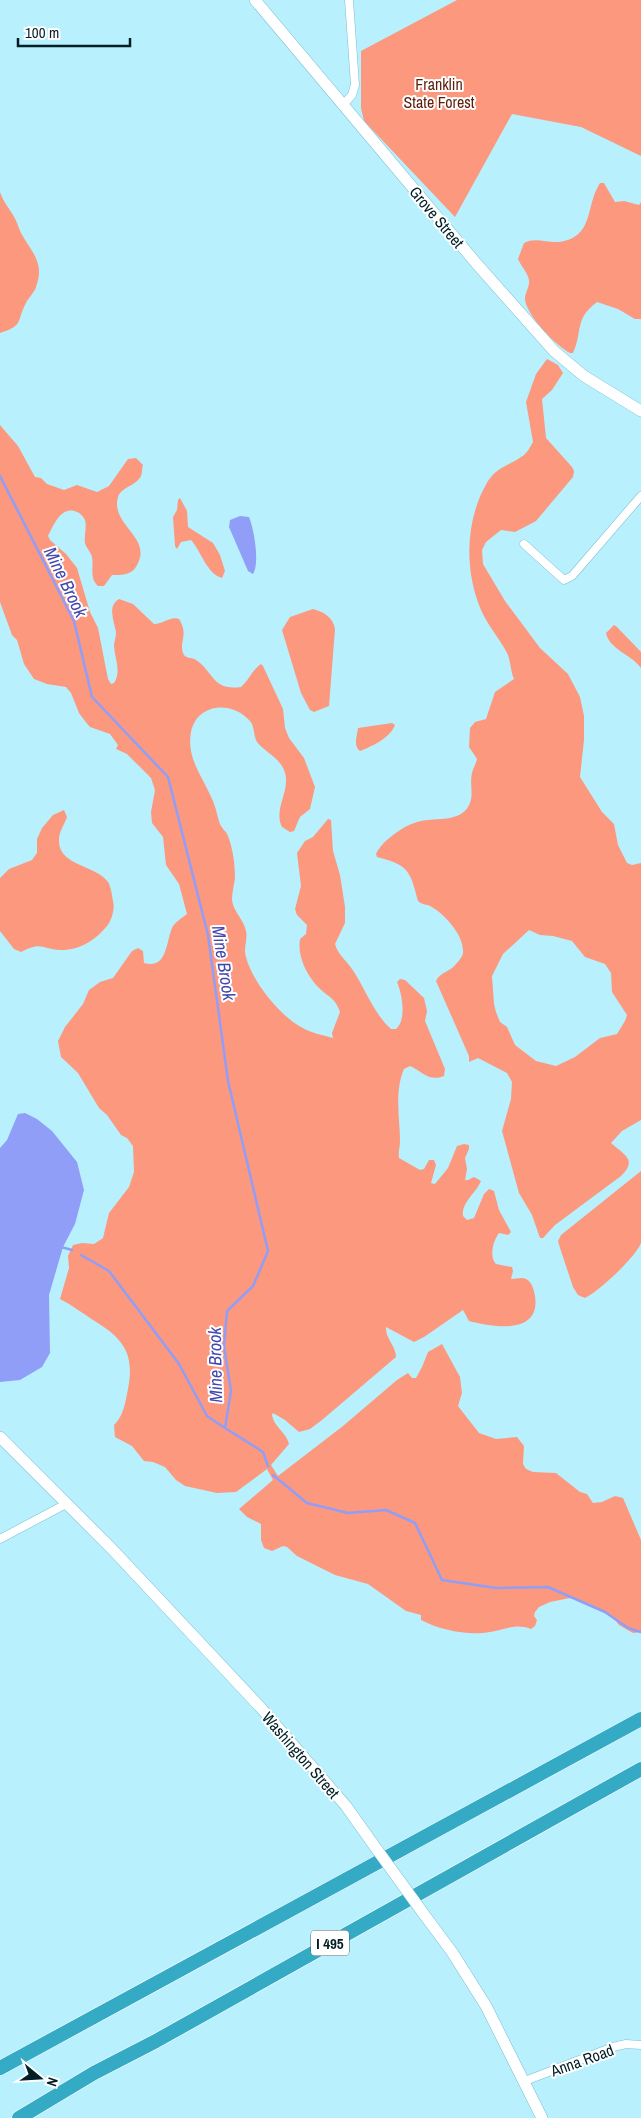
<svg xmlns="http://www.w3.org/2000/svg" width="641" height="2118" font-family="'Archivo Narrow',sans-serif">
<rect width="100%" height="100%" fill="#b9f0fe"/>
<path fill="#fc987d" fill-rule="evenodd" d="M457 0H641V156L581 127 512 114 455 217 364 121 361 108V51Z
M600 183H604L615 202 624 201 639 205 641 202V319H635L618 309 597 302C574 319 583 331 573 353H570C556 346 526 315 525 299 525 292 530 287 529 280 528 273 521 266 518 259L524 243C535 237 547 243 559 242 595 237 585 206 600 183Z
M0 192C3 201 8 207 13 215 17 221 18 227 21 233 32 253 45 262 36 287 34 293 29 297 26 303 16 321 25 325 0 333Z
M547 359 558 365 563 373 552 390 542 399 546 438 572 467 574 471 573 477 536 521 515 532 501 530 486 542 482 550 483 564 505 601 540 648 568 674 580 697 584 716V740L580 777 602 812 614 824 618 845 627 863 632 865 641 863V1120L622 1131 611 1143C624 1155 638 1159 621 1176L555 1225 543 1238H540L532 1215 519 1193 502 1131 511 1099 512 1082 507 1073 478 1058 469 1062V1056L436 981C440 972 450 972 456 964 459 961 464 955 463 951 463 934 445 915 432 907 427 904 422 905 418 901 410 871 409 865 377 857L376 854C382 841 403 826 417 822 433 817 458 823 468 807 475 796 469 785 472 773 473 768 476 764 477 759L469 747 470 728 475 722 486 719 495 692 514 679C510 670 511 661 507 653 500 639 488 626 481 610 464 570 465 519 488 481 497 467 508 466 521 457 527 454 530 447 533 442L526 402 536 374ZM529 930 540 935 553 936 572 941 585 957 605 964 611 973 612 992 627 1015 625 1021 617 1034 600 1038 575 1057 556 1066 536 1061 515 1045 507 1027 500 1022 496 1012 494 1004 492 976 503 954Z
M0 425 18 446 35 477 41 478 47 484 64 490 77 485 97 492 109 486 128 459 136 458 143 465C142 468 142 474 141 476 136 486 121 487 118 497 110 524 151 537 138 563 133 575 124 575 112 575L104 586H98C89 578 94 567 92 557 91 552 86 548 85 543 84 536 87 527 85 520 83 516 80 513 77 512 61 505 54 525 48 536L50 540 66 554 77 568 90 612 98 628 108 679 111 684 114 683C122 671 114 657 114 644 115 640 116 636 116 632 114 621 107 606 119 599L133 604 154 624C164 624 170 616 179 619 189 635 179 641 183 653 185 659 192 657 196 660 214 672 212 691 241 687 249 680 253 669 261 664L263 666 283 709 285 728 289 738 304 758 315 787 310 809 300 817 294 831 290 832 282 827C272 807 295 787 282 766 276 756 264 751 257 742 253 735 255 727 250 721 232 700 197 703 191 732 186 758 203 777 212 799 216 807 217 816 220 824 222 829 227 832 228 836 233 849 235 865 235 878 234 885 232 893 232 900 233 911 244 920 246 931 248 940 243 948 246 957 252 981 279 1015 301 1027 310 1033 323 1035 333 1038L332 1033 340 1012C335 998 330 998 320 989 307 977 297 956 300 939L306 934 307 925 297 915 295 909 301 886 297 853 305 841 313 837 328 819 331 820 333 851 340 875 345 907V923L335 944C338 955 346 960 352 969 365 988 374 1014 391 1029H396C407 1020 402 993 397 982L400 979 405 980 424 998 427 1011 425 1021 445 1069 444 1076C429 1082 423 1072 410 1066L404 1069C394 1093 400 1117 400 1142 400 1147 398 1152 399 1158L420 1170 424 1169 429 1160H434L436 1165 431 1183 435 1184 448 1168 457 1146 464 1144 469 1145V1149L465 1158 467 1169 465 1180H468L474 1177 481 1181C476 1193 461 1203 463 1216L467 1220 474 1218 484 1194 489 1189 494 1191 499 1210 511 1232 508 1235 499 1233C493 1241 489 1257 496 1264L512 1267 513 1271 511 1279C516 1279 522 1277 526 1279 532 1282 534 1290 535 1296 541 1336 492 1327 469 1321L463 1310 424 1337 414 1342 386 1327C385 1338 396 1346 396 1357L322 1420 310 1429 299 1432 285 1420 273 1413 272 1415C274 1427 286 1432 289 1444L271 1465 278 1476 343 1426 397 1380 408 1373 412 1378H416L422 1367 428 1352 442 1344 460 1377 462 1393 458 1406 479 1433 496 1439 517 1437 524 1446 523 1464 526 1469 533 1472 556 1473 580 1492 587 1494 593 1503 602 1502 615 1496 623 1498 641 1540V1632L633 1633 619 1625 612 1616 590 1604 570 1598 550 1602 539 1607 535 1612 534 1616 537 1620 535 1626 531 1629C515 1623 505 1630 490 1632 469 1636 440 1630 421 1620V1615L406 1611 368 1584 335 1575 297 1556 287 1547 283 1546 272 1551 264 1548 261 1540V1524L247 1517 239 1509 273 1480 267 1469 236 1492 217 1493 185 1486 176 1480 165 1467 153 1462 144 1461 132 1446 115 1437 114 1425C124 1415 125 1403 128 1389 135 1353 123 1338 93 1320 82 1313 72 1305 60 1299L69 1268 68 1256 73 1245 82 1243 94 1244 103 1238 109 1213 129 1187 134 1172 133 1146 127 1138 121 1135 107 1115 99 1108 78 1073 61 1057 58 1041 65 1027 83 1004 89 990 100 982 113 978 132 951 138 948 143 951 144 963C167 970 166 942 172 928 175 922 182 918 187 914L179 884 166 865 163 837 152 823 151 812 155 790 151 778 127 754 116 749 118 745 110 734 90 727 85 721 79 713 71 693 66 687 47 684 34 679 24 664 17 640 12 635 0 602Z
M180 498 187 511 188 527 213 543 220 555 225 571 222 578C207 574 201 551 191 540L181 542 177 549 175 546 173 517 177 510 178 500Z
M313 609C324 612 333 617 335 629L329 706 314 712 310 710 301 693 282 630 290 617Z
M614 625 617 627 641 652V668C632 655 609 649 606 633Z
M392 723 395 725C390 738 371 747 360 751 353 746 357 736 358 728Z
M64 810 67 817C65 823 59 832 59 839 57 866 97 865 108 882 111 887 112 895 113 901 115 908 112 920 107 926 95 940 81 950 61 950 41 949 42 941 21 952L14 949 0 931V878L9 869 32 860 37 853V839L42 828 53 815Z
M641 1171V1243C636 1257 598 1292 585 1298L578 1295 573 1287 560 1248 558 1241 561 1235Z"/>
<path fill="#909ef8" d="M240 516 249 517C254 529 260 563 253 574L248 571 229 527 230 520Z
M25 1113 37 1119 52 1131 77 1162 84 1190 75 1224 63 1247 49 1295 50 1353 42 1367 20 1380 0 1382V1148L7 1140 18 1114Z"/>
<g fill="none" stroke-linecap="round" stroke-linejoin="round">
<path stroke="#909ef8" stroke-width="2.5" d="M0 476 74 621 92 697 168 777 208 935 228 1081 268 1251 253 1286 227 1311 224 1346 231 1391 225 1428 263 1452 268 1466
M61 1247 72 1250
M81 1255 109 1271 179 1364 207 1416 225 1428
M273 1475 307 1503 348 1513 386 1510 415 1523 442 1580 496 1588 548 1587 605 1612 628 1628 641 1632"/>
<defs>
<path id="minor" d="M343 105 352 95 355 85 349 0
M524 544 564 580 572 576 641 496
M0 1539 66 1504
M525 2081 613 2047 626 2044 641 2045"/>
<path id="secondary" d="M255 0 476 263 554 351 584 376 641 411
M0 1437 112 1549 262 1709 346 1806 373 1844
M423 1913 452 1952 486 2006 542 2118"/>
<path id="motorway" d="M0 2068 641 1719
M19 2118 94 2073 156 2041 641 1769"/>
</defs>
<use href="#minor" stroke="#7abfd1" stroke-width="9"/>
<use href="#secondary" stroke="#7abfd1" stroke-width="12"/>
<use href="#motorway" stroke="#fff" stroke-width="15"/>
<use href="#minor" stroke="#fff" stroke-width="8"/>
<use href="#secondary" stroke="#fff" stroke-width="11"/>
<use href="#motorway" stroke="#35aac4" stroke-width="14"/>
<defs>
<path id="secondary-bridge" d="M373 1844 423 1913"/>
</defs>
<use href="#secondary-bridge" stroke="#7abfd1" stroke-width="12" stroke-linecap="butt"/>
<use href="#secondary-bridge" stroke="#fff" stroke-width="11"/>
</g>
<g text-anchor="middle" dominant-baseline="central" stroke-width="4" stroke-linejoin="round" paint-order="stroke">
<rect fill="#fff" stroke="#4e6267" stroke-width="1" x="311" y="1930.5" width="38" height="25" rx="4"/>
<g font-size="15" font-weight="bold" fill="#021f26">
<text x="330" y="1943">I 495</text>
</g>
<g font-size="16" fill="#5d1e0c" stroke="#fff">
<text x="439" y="84">Franklin<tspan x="439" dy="18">State Forest</tspan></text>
</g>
<g font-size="16" fill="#021f26" stroke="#fff">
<text transform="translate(437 217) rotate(50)">Grove Street</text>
<text transform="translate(301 1755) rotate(49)">Washington Street</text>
<text transform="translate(582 2060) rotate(-20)">Anna Road</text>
</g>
<g font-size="18" font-style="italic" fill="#4347af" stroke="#fff">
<text transform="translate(66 582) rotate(64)">Mine Brook</text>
<text transform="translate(224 963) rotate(81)">Mine Brook</text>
<text transform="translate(215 1365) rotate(-91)">Mine Brook</text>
</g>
</g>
<g transform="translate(40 2078) rotate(108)" stroke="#ffffff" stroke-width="4" paint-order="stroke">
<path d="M0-4L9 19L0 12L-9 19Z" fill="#021f26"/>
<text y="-8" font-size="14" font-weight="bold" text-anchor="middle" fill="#021f26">N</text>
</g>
<path d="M18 38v8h112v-8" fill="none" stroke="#021f26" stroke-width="2.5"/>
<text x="25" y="38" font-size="15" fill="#021f26" stroke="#ffffff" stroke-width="4" paint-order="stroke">100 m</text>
</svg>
